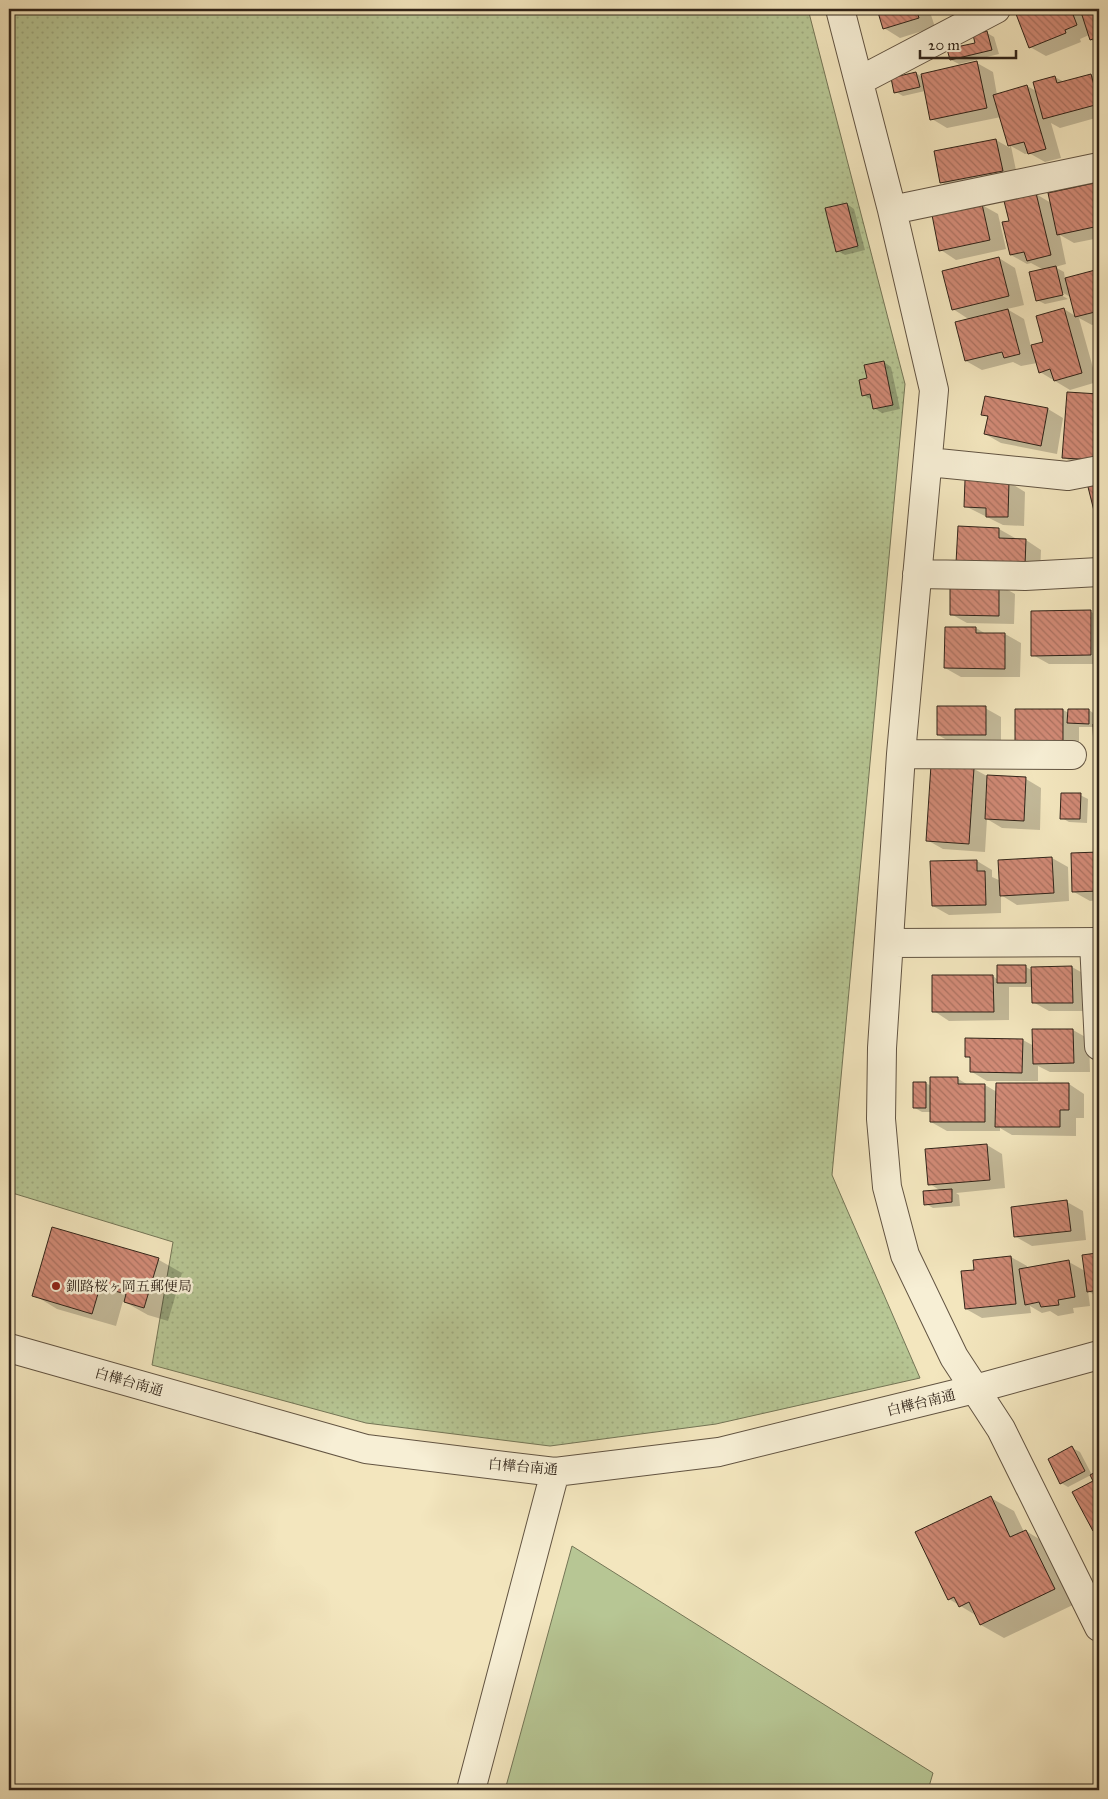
<svg xmlns="http://www.w3.org/2000/svg" width="1108" height="1799" font-family="'IM FELL Great Primer','Noto Serif JP',serif">
<defs>
<pattern id="grass-dots" width="8" height="8" patternUnits="userSpaceOnUse" patternTransform="scale(1.25)"><rect width="8" height="8" fill="#b7c694"/><path d="M2 2h.1M6 6h.1" fill="none" stroke="#9eaa7f" stroke-width="1.8" stroke-linecap="round"/></pattern>
<pattern id="building-back-hatch" width="6" height="6" patternUnits="userSpaceOnUse" patternTransform="scale(1.25)"><rect width="6" height="6" fill="#d18a76"/><path d="M-1 5l2 2M0 0l6 6M5-1l2 2" fill="none" stroke="#aa7160"/></pattern>
</defs>
<rect width="100%" height="100%" fill="#f3e6be"/>
<filter id="stains"><feTurbulence type="fractalNoise" baseFrequency=".004" numOctaves="4"/><feColorMatrix values="0 0 0 0 .2 0 0 0 0 .09 0 0 0 0 .02 0 0 0 .5 -.17"/></filter>
<radialGradient id="worn" r=".72"><stop offset=".6" stop-color="#630" stop-opacity="0"/><stop offset="1" stop-color="#630" stop-opacity=".3"/></radialGradient>
<path fill="url(#grass-dots)" stroke="#747556" d="M9 9H808L905 384 832 1175 920 1378 716 1424 550 1446 366 1423 152 1365 173 1242 9 1192Z"/>
<path fill="#b7c694" stroke="#747556" d="M572 1546 933 1773 928 1790H505Z"/>
<path fill="#0003" d="M878 9H929L935 27 900 38 884 28Z
M1033 9H1099V44L1091 40 1089 35 1080 39 1081 42 1046 56 1030 47 1018 15Z
M987 33 994 37 999 54 959 64 951 60 976 44Z
M977 63 993 72 997 95 1027 86 1036 91 1055 77 1064 82 1091 75 1099 80V117L1060 128 1051 123 1061 158 1045 162 1029 153 1025 154 1011 146 1018 180 957 191 941 182 996 140 1010 148 1001 117 947 128 932 119 925 91 903 96 896 92 916 73 922 77Z
M1099 183V238L1074 243 1060 235 1066 264 1055 267 1064 272 1065 279 1099 271V323L1092 325 1079 318 1097 382 1070 390 1040 372 1037 363 1021 366 1013 362 982 370 966 361 970 320 953 309 999 258 1015 268 1024 305 1007 309 1024 319 1031 347 1044 343 1064 309 1077 317 1072 298 1058 290 1057 293 1068 299 1045 304 1037 300 1044 270 1031 263 1027 264 1011 255 1010 221 1036 194 1051 203 1049 194Z
M847 204 854 209 865 250 845 255 838 251Z
M982 205 998 214 1006 249 956 260 941 250Z
M884 362 891 367 900 409 882 413 874 408 872 400 864 395 869 379Z
M1068 393 1099 396V468L1079 467 1064 457Z
M1048 409 1063 418 1057 454 1001 443 985 434 989 418 982 414Z
M1009 482 1025 492 1024 526 1003 525 965 506Z
M959 528 999 529 1015 538V540H1026L1041 550 1040 574Z
M999 585 1015 594 1014 624 967 623 951 614Z
M1090 611 1099 617V664H1049L1033 655Z
M976 628 986 634H1005L1021 643 1020 677H961L945 668Z
M985 708 1001 717V744H954L938 735Z
M1063 710 1069 713 1089 710 1096 715V725H1099V752L1095 749V727H1079V752H1032Z
M974 769 987 776 1026 779 1041 788 1040 830 1002 828 987 819 985 852 943 849 927 840Z
M1080 795 1088 799 1087 823 1069 822 1062 818Z
M1099 853V900L1090 901 1074 892 1072 854Z
M1052 858 1068 867 1069 901 1017 905 1001 895V913L949 915 933 906 977 861 992 870V877L1001 881Z
M1026 967 1033 971V968L1072 967 1088 976 1089 1011H1049L1033 1002V987H1009V1020L949 1021 934 1011 993 976 998 980Z
M1073 1030 1089 1039 1090 1072H1050L1038 1066V1081H987L972 1072V1059L966 1056 1023 1040 1034 1046Z
M957 1078 968 1085H985L997 1092 1069 1084 1084 1094V1118H1076V1136L1012 1135 1000 1128V1131H947L931 1122V1112H922L915 1108V1083H926L931 1086Z
M987 1145 1002 1154 1005 1188 956 1193 959 1195 960 1206 933 1208 926 1204 941 1191 930 1184Z
M1067 1202 1083 1211 1086 1240 1032 1246 1016 1237Z
M9 1215 15 1219 9 1243Z
M53 1229 159 1260 182 1273 168 1321 148 1315 123 1301 116 1326 57 1309 34 1295Z
M1097 1255 1099 1256V1295L1096 1296 1088 1291 1090 1306 1073 1308 1074 1313 1058 1316 1050 1311 1042 1313 1030 1306 1031 1313 982 1318 966 1309 976 1271 1011 1257 1027 1266V1269L1069 1262 1085 1271Z
M1072 1448 1080 1452 1092 1475 1099 1471V1534L1094 1530 1095 1481 1091 1475 1068 1487 1061 1483Z
M991 1498 1014 1511 1024 1532 1026 1531 1049 1545 1077 1603 1004 1638 981 1625 977 1616 949 1599Z"/>
<path fill="url(#building-back-hatch)" stroke="#312419" d="M877 9H916L919 18 883 29Z
M1030 9H1071L1077 25 1065 30 1066 33 1029 48 1016 14Z
M1080 9H1099V37L1090 40Z
M987 31 992 50 950 60 947 49 975 43 973 35Z
M977 61 987 108 930 120 921 74Z
M916 72 920 87 894 93 891 78Z
M1091 74 1099 104 1043 119 1033 82 1055 76 1057 83Z
M1027 85 1046 149 1028 154 1024 142 1008 146 993 95Z
M996 139 1003 171 940 183 934 151Z
M1099 182V226L1057 235 1048 193Z
M1036 193 1051 255 1027 261 1024 252 1010 255 1002 222 1009 221 1004 201Z
M847 203 858 246 836 252 825 208Z
M982 204 990 240 939 251 932 215Z
M999 257 1009 296 952 310 942 271Z
M1056 266 1063 295 1036 301 1029 272Z
M1099 269V311L1075 317 1065 278Z
M1064 308 1082 373 1054 381 1050 369 1039 373 1031 345 1043 342 1036 316Z
M1008 309 1020 354 1004 358 1002 352 965 361 955 322Z
M884 361 893 405 873 409 870 394 862 396 859 380 867 378 864 365Z
M1067 392 1099 394V426L1097 460 1062 458Z
M985 396 1048 408 1041 446 984 434 988 416 981 415Z
M965 480 1009 481 1008 517H986V508L964 507Z
M1099 481V513L1095 515 1087 483Z
M958 526 999 528V538L1026 539 1025 566 956 563Z
M950 583 999 584V616L950 615Z
M1091 610V655L1031 656V611Z
M945 627H976V633H1005V669L944 668Z
M937 706H986V735H937Z
M1015 709H1063V744H1015Z
M1068 709H1089V724L1067 723Z
M1099 713V750H1094L1093 724H1099Z
M931 765 974 768 969 844 926 841Z
M987 775 1026 777 1024 821 985 819Z
M1061 793H1081L1080 819H1060Z
M1099 852V891L1072 892 1071 853Z
M1052 857 1054 893 1000 896 998 860Z
M977 860V871H985L986 905 932 906 930 861Z
M997 965H1026V983H997Z
M1072 966 1073 1003H1032L1031 967Z
M932 975H993L994 1012H932Z
M1032 1029H1073L1074 1063 1033 1064Z
M965 1038 1023 1039 1022 1073 970 1072V1057H965Z
M930 1077H958V1084H985V1122H930Z
M913 1082H926V1108H913Z
M996 1083H1069V1110H1060V1127H995Z
M987 1144 990 1180 928 1185 925 1149Z
M952 1189V1202L924 1205 923 1191Z
M1067 1200 1071 1231 1014 1237 1011 1207Z
M52 1227 159 1258 144 1308 124 1302 126 1294 100 1287 92 1314 32 1296Z
M1097 1253 1099 1290 1087 1292 1082 1255Z
M1011 1256 1016 1304 965 1309 961 1271 974 1270 973 1260Z
M1069 1260 1075 1297 1058 1300 1059 1305 1041 1307 1039 1302 1025 1305 1019 1269Z
M1072 1446 1085 1471 1060 1484 1048 1459Z
M1099 1470V1528L1093 1531 1072 1492 1093 1481 1090 1475Z
M991 1496 1010 1537 1026 1530 1055 1589 980 1625 969 1602 959 1607 954 1597 948 1600 915 1532Z"/>
<g fill="none" stroke-linecap="round" stroke-linejoin="round">
<defs>
<path id="minor" d="M840 9 892 210 934 390 901 754 882 1048 881 1119 887 1187 905 1255 954 1357 1001 1429 1099 1627
M859 81 996 9
M892 210 1099 167
M928 462 1068 476 1099 470
M917 574 1025 576 1099 572
M901 754 1072 755
M1094 942 1099 1046
M889 943 1099 942
M9 1348 366 1449 555 1472 719 1452 975 1389 1099 1355
M471 1790 555 1472"/>
</defs>
<use href="#minor" stroke="#625442" stroke-width="30"/>
<use href="#minor" stroke="#f7efd5" stroke-width="28"/>
</g>
<circle fill="#8f2418" stroke="#f7efd5" stroke-width="2" cx="56" cy="1286" r="5"/>
<g text-anchor="middle" dominant-baseline="central" stroke-width="5" stroke-linejoin="round" paint-order="stroke">
<g font-size="14" fill="#312419" stroke="#f7efd5" text-anchor="start">
<text x="66" y="1286">釧路桜ヶ岡五郵便局</text>
</g>
<g font-size="14" fill="#312419" stroke="#f7efd5">
<text transform="translate(129 1382) rotate(16)">白樺台南通</text>
<text transform="translate(921 1403) rotate(-14)">白樺台南通</text>
<text transform="translate(523 1467) rotate(5)">白樺台南通</text>
</g>
</g>
<rect width="1108" height="1799" fill="none" stroke="#f3e6be" stroke-width="30"/>
<rect x="10" y="10" width="1088" height="1779" fill="none" stroke="#312419" stroke-width="2.5"/>
<rect x="15" y="15" width="1078" height="1769" fill="none" stroke="#312419"/>
<path d="M920 50v8h96v-8" fill="none" stroke="#312419" stroke-width="2.5"/>
<text x="928" y="50" font-size="15" fill="#312419" stroke="#f7efd5" stroke-width="4" paint-order="stroke">20 m</text>
<rect width="100%" height="100%" filter="url(#stains)"/>
<rect width="100%" height="100%" fill="url(#worn)"/>
</svg>
